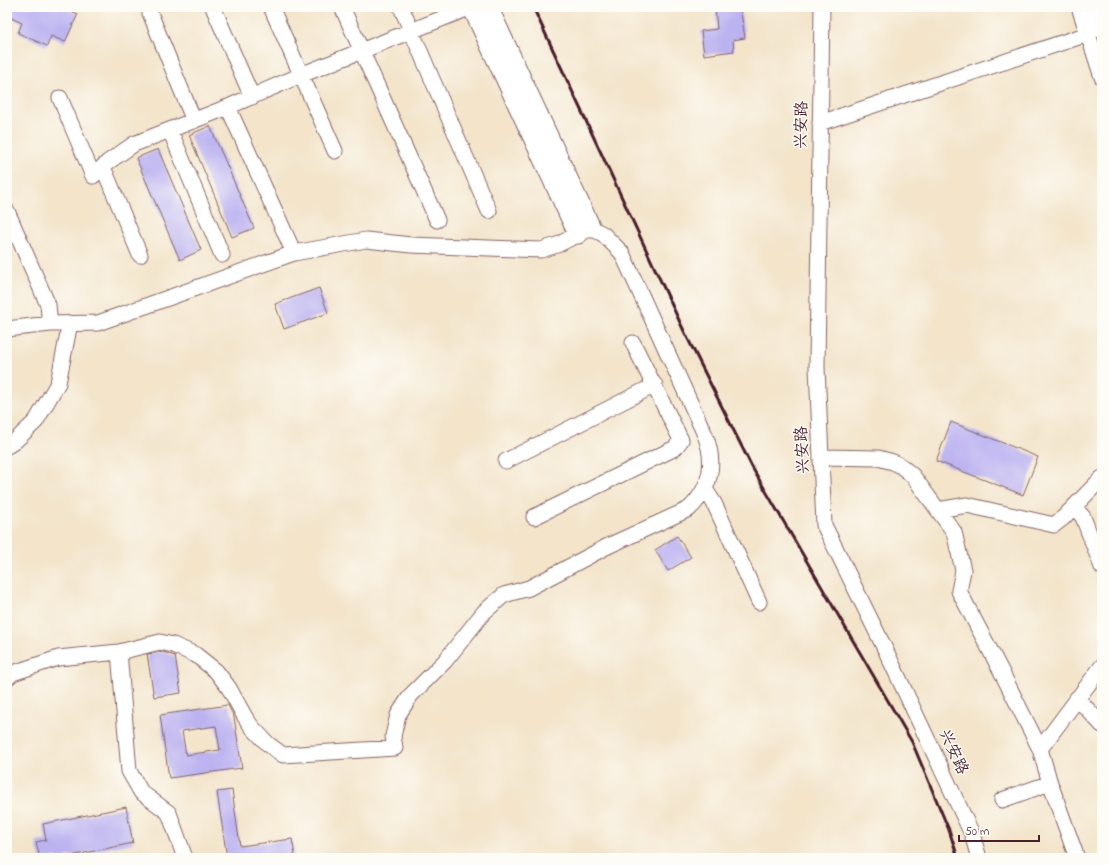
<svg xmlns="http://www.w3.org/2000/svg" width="1109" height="865" font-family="'Indie Flower','LXGW WenKai TC',sans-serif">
<rect width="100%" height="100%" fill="#fdfcf7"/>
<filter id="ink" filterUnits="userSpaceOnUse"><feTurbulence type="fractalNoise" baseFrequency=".025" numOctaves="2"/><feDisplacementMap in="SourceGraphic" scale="8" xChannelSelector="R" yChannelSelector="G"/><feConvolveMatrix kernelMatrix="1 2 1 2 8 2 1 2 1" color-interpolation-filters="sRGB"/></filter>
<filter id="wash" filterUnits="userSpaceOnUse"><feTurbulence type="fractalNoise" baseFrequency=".012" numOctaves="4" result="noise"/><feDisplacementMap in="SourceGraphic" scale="16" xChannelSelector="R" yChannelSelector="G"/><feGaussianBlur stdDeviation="0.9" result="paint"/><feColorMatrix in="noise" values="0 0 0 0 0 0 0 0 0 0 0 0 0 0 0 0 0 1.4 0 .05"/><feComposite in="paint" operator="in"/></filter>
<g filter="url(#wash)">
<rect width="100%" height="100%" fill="#f3e4ca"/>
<g id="blocks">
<path fill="#bbb2f0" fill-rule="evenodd" d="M10 7H62L78 14 65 42 51 36 47 46 18 33 22 23 7 16Z
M715 7H740L745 38 733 40 734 51 704 55 701 31 717 29Z
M210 126 254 228 232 237 189 135Z
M158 149 201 250 180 260 136 158Z
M319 288 328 313 284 329 275 304Z
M951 422 1038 457 1023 495 936 461Z
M677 536 691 557 668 571 655 550Z
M163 652 175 656 181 693 154 697 147 654Z
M228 705 234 717 242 768 169 778 160 715ZM216 726 220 750 186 755 182 731Z
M232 790 240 846 292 839 295 855 276 858H248L247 856 227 858 217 792Z
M126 807 133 843 66 857V858H40L36 842 46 840 43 824Z"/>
</g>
</g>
<g filter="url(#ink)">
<use href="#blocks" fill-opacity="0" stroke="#856463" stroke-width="1"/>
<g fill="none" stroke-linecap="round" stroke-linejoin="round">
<defs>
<path id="minor" d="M213 7 252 97
M271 7 335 151
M342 7 437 220
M401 7 489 211
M822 7 817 367 824 525 886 651 972 834 979 858
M1079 7 1102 77
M150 13 194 121
M60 98 93 176 108 162 134 144 228 107 301 75 471 7
M228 107 294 253
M820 123 1088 34
M170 130 222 255
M103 167 140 255
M7 211 48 305 50 324
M7 329 50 324 98 323 294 253 366 240 411 245 541 250 557 245 591 228 603 234 622 253 705 435C716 463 711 488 689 509L608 546 529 588 504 595 484 612 445 661 411 695 398 715 393 736 395 748 283 755 268 744 252 727 245 717 229 688 216 671 196 655 173 645 160 642 119 652 58 658 13 673 7 678
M7 446 14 442 36 421 58 383 70 323
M821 457 878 458 893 462 901 466 913 476 954 532 963 570 959 591 1001 671 1040 749 1050 783 1077 858
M506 461 655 385
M705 489 714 503 759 602
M1074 507 1083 517 1102 567
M938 510 967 505 1054 525 1063 518 1102 478
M534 517 675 448 681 440 633 343
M119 652 129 771 141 792 169 813 185 858
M1077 698 1102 725
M1040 749 1102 666
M1002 800 1050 783"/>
<path id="major" d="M472 7 578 234
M488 7 591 228"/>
<path id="highway" d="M1095 7 1102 27"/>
</defs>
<use href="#minor" stroke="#856463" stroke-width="17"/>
<use href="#major" stroke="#856463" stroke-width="21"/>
<use href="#highway" stroke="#856463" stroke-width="24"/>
<use href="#minor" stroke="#fff" stroke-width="15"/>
<use href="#major" stroke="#fff" stroke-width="19"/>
<use href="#highway" stroke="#fff" stroke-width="22"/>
<path stroke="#4a1f2b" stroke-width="3" d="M533 7 684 331 753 469 912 742 949 830 958 858"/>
</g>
</g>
<g text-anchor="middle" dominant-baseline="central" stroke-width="3" stroke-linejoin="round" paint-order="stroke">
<g font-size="16" fill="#4a1f2b" stroke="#fdfcf7">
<text transform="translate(802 125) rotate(-89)">兴安路</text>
<text transform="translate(803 450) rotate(-93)">兴安路</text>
<text transform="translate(953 752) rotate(65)">兴安路</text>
</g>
</g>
<rect width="1109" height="865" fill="none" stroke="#fdfcf7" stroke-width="24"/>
<path d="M959 835v6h80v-6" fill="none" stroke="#4a1f2b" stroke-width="2"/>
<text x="965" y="835" font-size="12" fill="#4a1f2b" stroke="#fdfcf7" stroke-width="3" paint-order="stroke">50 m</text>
</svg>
